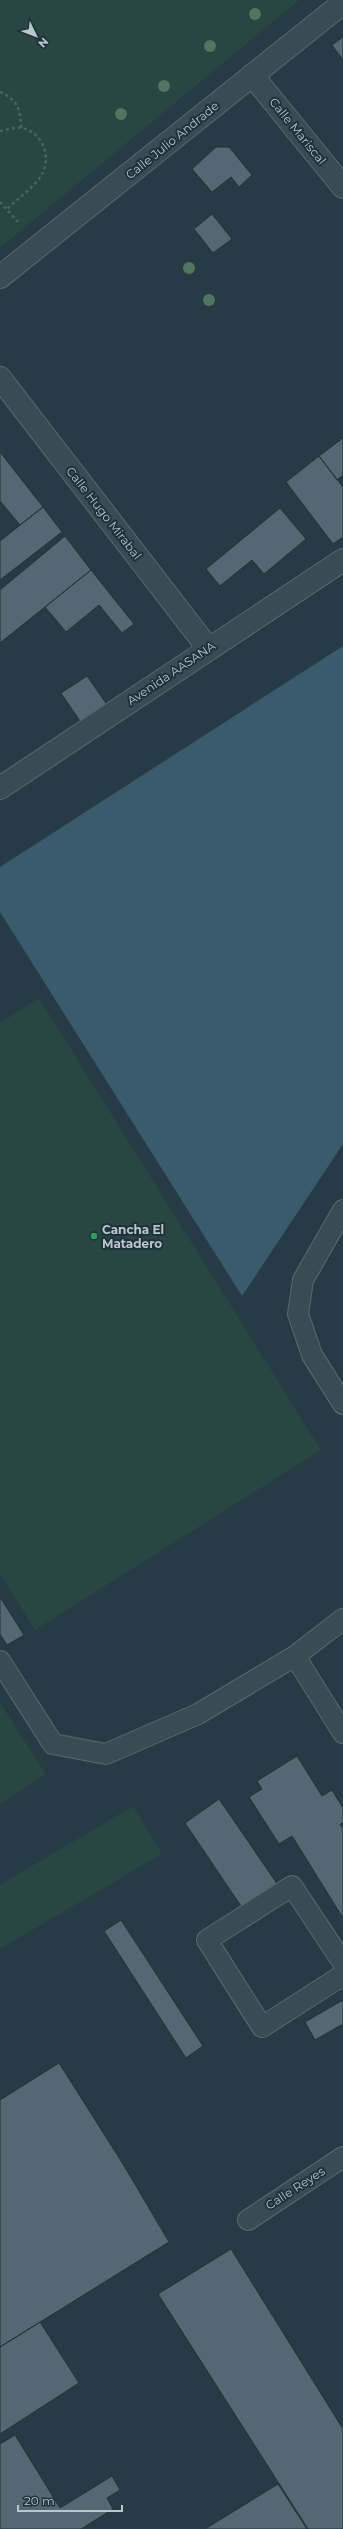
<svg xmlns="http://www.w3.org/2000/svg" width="343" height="2529" font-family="Montserrat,sans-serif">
<rect width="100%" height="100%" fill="#263b45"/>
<path fill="#284642" d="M0 0H299L0 248Z
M39 998 321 1450 35 1630 0 1574V1023Z
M0 1703 46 1774 0 1804Z
M133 1806 162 1854 0 1949V1885Z"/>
<path fill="#3a5b6c" d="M343 646V1144L242 1296 0 912V867Z"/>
<path fill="#526872" stroke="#21333c" d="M343 37V60L332 45Z
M216 147H229L252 175 239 187 231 177 212 192 192 169Z
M212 214 232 239 213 253 194 229Z
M343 438V475L337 480 319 456Z
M0 452 43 507 20 525 0 501Z
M319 456 343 487V537L333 544 286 482Z
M43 507 62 532 0 580V541Z
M280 508 306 539 264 574 252 560 220 586 206 569Z
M65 536 91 570 0 643V590Z
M91 570 134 624 122 633 99 605 66 632 45 607Z
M87 676 108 706 82 724 61 693Z
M0 1597 24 1635 7 1645 0 1634Z
M297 1756 322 1796 332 1790 343 1808V1823L340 1824 343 1829V1918L292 1836 279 1844 249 1797 262 1789 257 1781Z
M219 1799 280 1888 245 1912 185 1823Z
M121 1920 203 2046 186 2058 104 1931Z
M343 2000V2024L315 2040 305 2022Z
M59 2063 123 2164 169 2242 0 2347V2100Z
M231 2249 343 2429V2529H308L158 2294Z
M40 2322 79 2383 0 2434V2347Z
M15 2435 60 2508 112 2476 120 2490 107 2498 113 2509 81 2529H0V2444Z
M278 2484 307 2529H205Z"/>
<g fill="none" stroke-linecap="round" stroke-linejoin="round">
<defs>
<path id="service" d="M343 1210 303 1280 298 1314 312 1355 343 1404
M295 1656 343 1733
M0 1661 53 1744 106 1754 198 1714 295 1656 343 1619
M343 1963 292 1886 207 1940 262 2027 343 1975
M248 2220 343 2157"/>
<path id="minor" d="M252 75 343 187
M0 277 343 3
M0 378 208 648
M0 788 343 560"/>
</defs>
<use href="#service" stroke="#596971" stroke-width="22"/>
<use href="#minor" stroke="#596971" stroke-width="24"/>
<path stroke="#496360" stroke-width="2.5" stroke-dasharray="3 3" stroke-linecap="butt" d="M0 92C17 99 21 110 21 128
M0 131C6 130 15 127 22 128 42 132 52 156 42 174 37 185 16 200 7 209
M0 202 20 224"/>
<use href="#service" stroke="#3b4b54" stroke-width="20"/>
<use href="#minor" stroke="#3b4b54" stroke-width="22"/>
</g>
<g fill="#527560">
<circle cx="255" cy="14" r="6"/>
<circle cx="210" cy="46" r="6"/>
<circle cx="164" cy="86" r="6"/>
<circle cx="121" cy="114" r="6"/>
<circle cx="189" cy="268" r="6"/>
<circle cx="209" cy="300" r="6"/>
</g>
<circle fill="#2e9e5b" stroke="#1f313a" stroke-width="1.5" cx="94" cy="1236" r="4"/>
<g text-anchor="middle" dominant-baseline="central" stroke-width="4" stroke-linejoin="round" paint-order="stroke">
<g font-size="12" fill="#b9c6cd" stroke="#1f313a">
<text transform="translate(298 131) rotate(51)">Calle Mariscal</text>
<text transform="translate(172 140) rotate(-39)">Calle Julio Andrade</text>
<text transform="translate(104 513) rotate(52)">Calle Hugo Mirabal</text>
<text transform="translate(171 673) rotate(-34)">Avenida AASANA</text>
<text transform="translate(295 2188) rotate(-33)">Calle Reyes</text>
</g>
<g font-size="12" font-weight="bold" fill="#b9c6cd" stroke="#1f313a" text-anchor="start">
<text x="102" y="1229">Cancha El<tspan x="102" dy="14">Matadero</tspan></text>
</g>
</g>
<g transform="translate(36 36) rotate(133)" stroke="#1f313a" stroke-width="3" paint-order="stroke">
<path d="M0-3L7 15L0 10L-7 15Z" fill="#b9c6cd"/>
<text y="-6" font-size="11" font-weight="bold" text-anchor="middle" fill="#b9c6cd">N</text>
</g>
<path d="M18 2505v6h104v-6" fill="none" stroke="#b9c6cd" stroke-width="2"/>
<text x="24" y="2505" font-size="12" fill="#b9c6cd" stroke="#1f313a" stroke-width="3" paint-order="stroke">20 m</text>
</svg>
